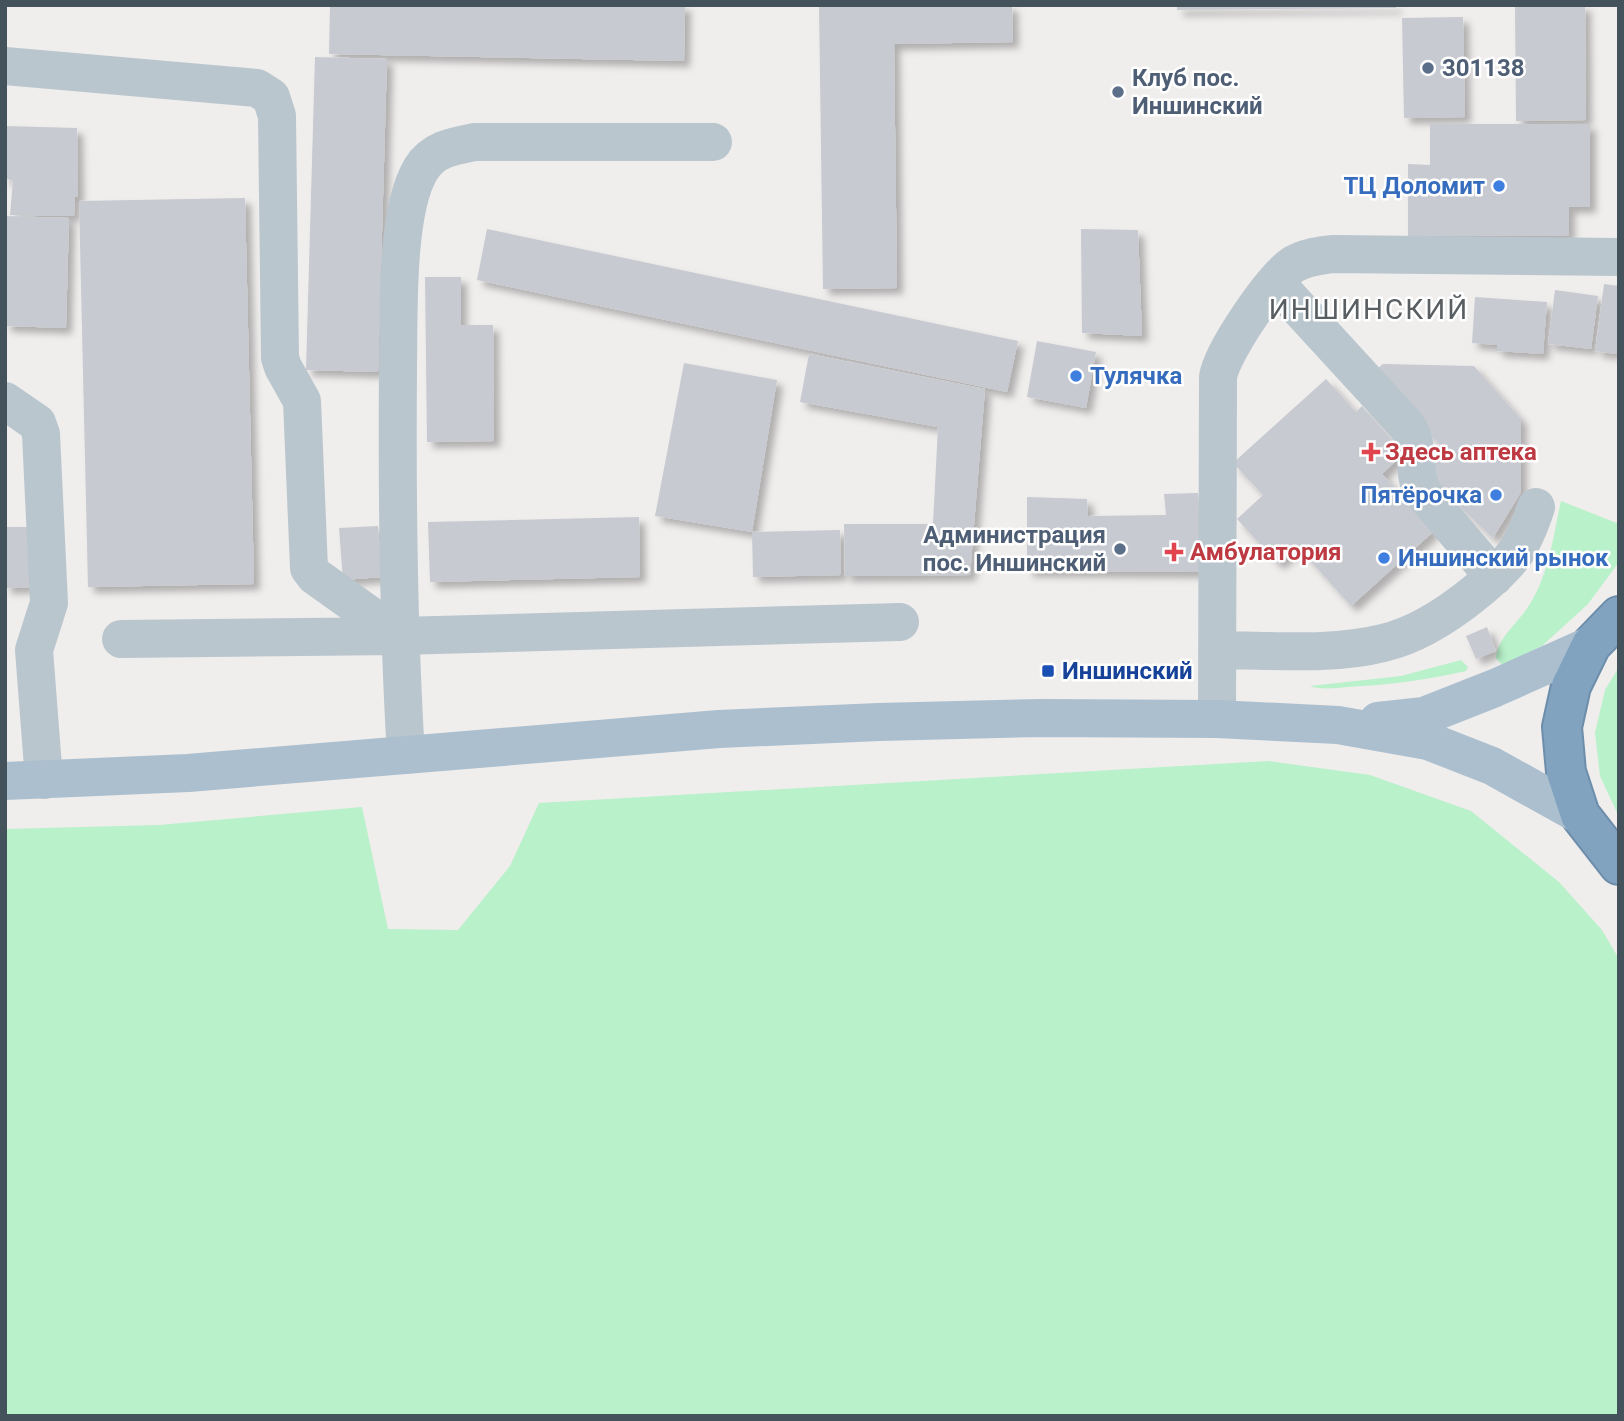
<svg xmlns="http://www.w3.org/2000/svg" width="1624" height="1421" font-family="Roboto,sans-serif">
<defs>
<filter id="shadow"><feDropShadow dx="6" dy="6" stdDeviation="3.5" flood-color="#0004"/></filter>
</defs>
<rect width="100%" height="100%" fill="#f0eded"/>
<path fill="#b8f1ca" d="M1561 501 1619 524V562L1588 604 1542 646 1502 665 1496 658C1497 638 1518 623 1528 607 1549 575 1553 537 1561 501Z
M1461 660 1468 667 1466 671C1426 680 1388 685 1347 687 1336 688 1320 690 1310 686L1401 676Z
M1619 667V817L1600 776 1595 733 1605 690Z
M1268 761 1370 775 1471 811 1559 882 1602 930 1619 959V1416H5V829L159 825 362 807 388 929 458 930 510 866 539 803Z"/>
<path fill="#c7cad0" filter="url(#shadow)" d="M330 5H685L684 61 329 54Z
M819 5H1012L1013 42 894 44 897 288 823 289Z
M1177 5H1396V8L1177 10Z
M1515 5H1585L1586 120 1516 121Z
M1463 17 1465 117 1404 118 1402 18Z
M315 57 387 59 378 372 306 370Z
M1430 124H1590V207H1569V236H1408V164L1430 165Z
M5 126 77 128 78 197H75L74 216 10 215 13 180 5 179Z
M245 198 254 584 88 587 79 201Z
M5 216 69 218 66 328 5 326Z
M487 229 1018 341 1007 392 477 280Z
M1081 229 1138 230 1142 336 1082 333Z
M425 277H461V325H493L494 441 427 442Z
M1604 284 1619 286V331L1616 354 1595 351Z
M1555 290 1598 296 1591 349 1548 344Z
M1475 297 1547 302 1543 354 1497 351V345L1472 343Z
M1037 341 1096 352 1086 408 1027 397Z
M809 354 985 389 970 575 845 576 844 524H933L938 427 800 402Z
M684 363 777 380 752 532 840 530 841 575 753 577 752 532 655 516Z
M1383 364 1474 366 1521 419V492L1493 538 1422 472 1444 448 1384 393 1373 372Z
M1326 379 1356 412 1362 406 1404 453 1382 474 1434 531 1351 606 1298 547 1278 564 1237 519 1263 495 1233 463Z
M1198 493 1201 572 1027 571V497L1087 499 1088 516 1166 515 1164 494Z
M639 517 640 577 430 582 428 522Z
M378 526 382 577 343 580 339 528Z
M5 527H33L34 587 5 588Z
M1487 627 1496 651 1476 659 1466 636Z"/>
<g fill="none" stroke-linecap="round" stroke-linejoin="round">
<defs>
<path id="highway" d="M1619 616 1591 645 1571 686 1562 727 1566 772 1580 815 1619 865"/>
</defs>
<use href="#highway" stroke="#6d8eab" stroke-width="42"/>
<path stroke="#bac6cd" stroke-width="38" d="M5 66 257 88 271 97 277 116 280 358 283 367 302 401 309 568 315 576 399 636
M1275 282 1407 426C1421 447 1411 472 1423 493L1494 577
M5 401 37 423 41 434 49 603 34 650 44 780
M121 639 399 636 900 622
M1217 650C1270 650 1332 656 1383 643 1418 635 1449 614 1476 592 1511 563 1522 550 1536 507
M1217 719 1218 377C1222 352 1272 278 1294 264 1306 257 1318 256 1332 254L1619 257
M406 755C398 626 397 498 398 368 399 318 395 211 421 169 433 149 454 146 475 142H713"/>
<path stroke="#abbfce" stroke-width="38" d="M1378 721 1424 716 1495 688 1591 645
M5 781 188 773 719 729 879 722 1041 718 1217 719 1338 725 1428 741 1492 766 1580 815"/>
<use href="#highway" stroke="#82a3bf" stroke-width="38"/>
</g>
<g fill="#5c6f8a" stroke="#fff" stroke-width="2.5">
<circle cx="1428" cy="68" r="7"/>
<circle cx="1118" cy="92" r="7"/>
<circle cx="1120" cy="549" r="7"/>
</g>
<g fill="#3f7fe0" stroke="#fff" stroke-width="2.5">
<circle cx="1499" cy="186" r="7"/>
<circle cx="1076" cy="376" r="7"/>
<circle cx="1496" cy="495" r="7"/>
<circle cx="1384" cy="558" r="7"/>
</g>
<g fill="#e0444e" stroke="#fff" stroke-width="2.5">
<path d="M1367.5 441.5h7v7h7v7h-7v7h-7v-7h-7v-7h7z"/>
<path d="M1170.5 541.5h7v7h7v7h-7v7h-7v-7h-7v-7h7z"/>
</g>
<rect fill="#1a4fb4" stroke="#fff" stroke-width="2.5" x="1041" y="664" width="14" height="14" rx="3.5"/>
<g text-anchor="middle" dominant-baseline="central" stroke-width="5" stroke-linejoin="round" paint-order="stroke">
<g font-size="24" font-weight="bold" fill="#4e5e75" stroke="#fff" text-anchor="start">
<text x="1442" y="68">301138</text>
<text x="1132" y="78">Клуб пос.<tspan x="1132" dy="28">Иншинский</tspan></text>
<text x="1106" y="535" text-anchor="end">Администрация<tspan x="1106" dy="28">пос. Иншинский</tspan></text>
</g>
<g font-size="24" font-weight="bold" fill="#366cbe" stroke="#fff" text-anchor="end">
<text x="1485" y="186">ТЦ Доломит</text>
<text x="1090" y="376" text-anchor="start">Тулячка</text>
<text x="1482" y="495">Пятёрочка</text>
<text x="1398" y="558" text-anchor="start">Иншинский рынок</text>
</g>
<g font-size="24" font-weight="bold" fill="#be3a42" stroke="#fff" text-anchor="start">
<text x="1385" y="452">Здесь аптека</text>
<text x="1190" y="552">Амбулатория</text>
</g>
<g font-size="24" font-weight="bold" fill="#164399" stroke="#fff" text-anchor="start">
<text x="1062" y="671">Иншинский</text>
</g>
<g font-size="28" letter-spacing="2" fill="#595e62" stroke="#fff">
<text x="1369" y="309">ИНШИНСКИЙ</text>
</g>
</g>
<rect width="1624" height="1421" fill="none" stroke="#44525b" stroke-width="14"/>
</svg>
